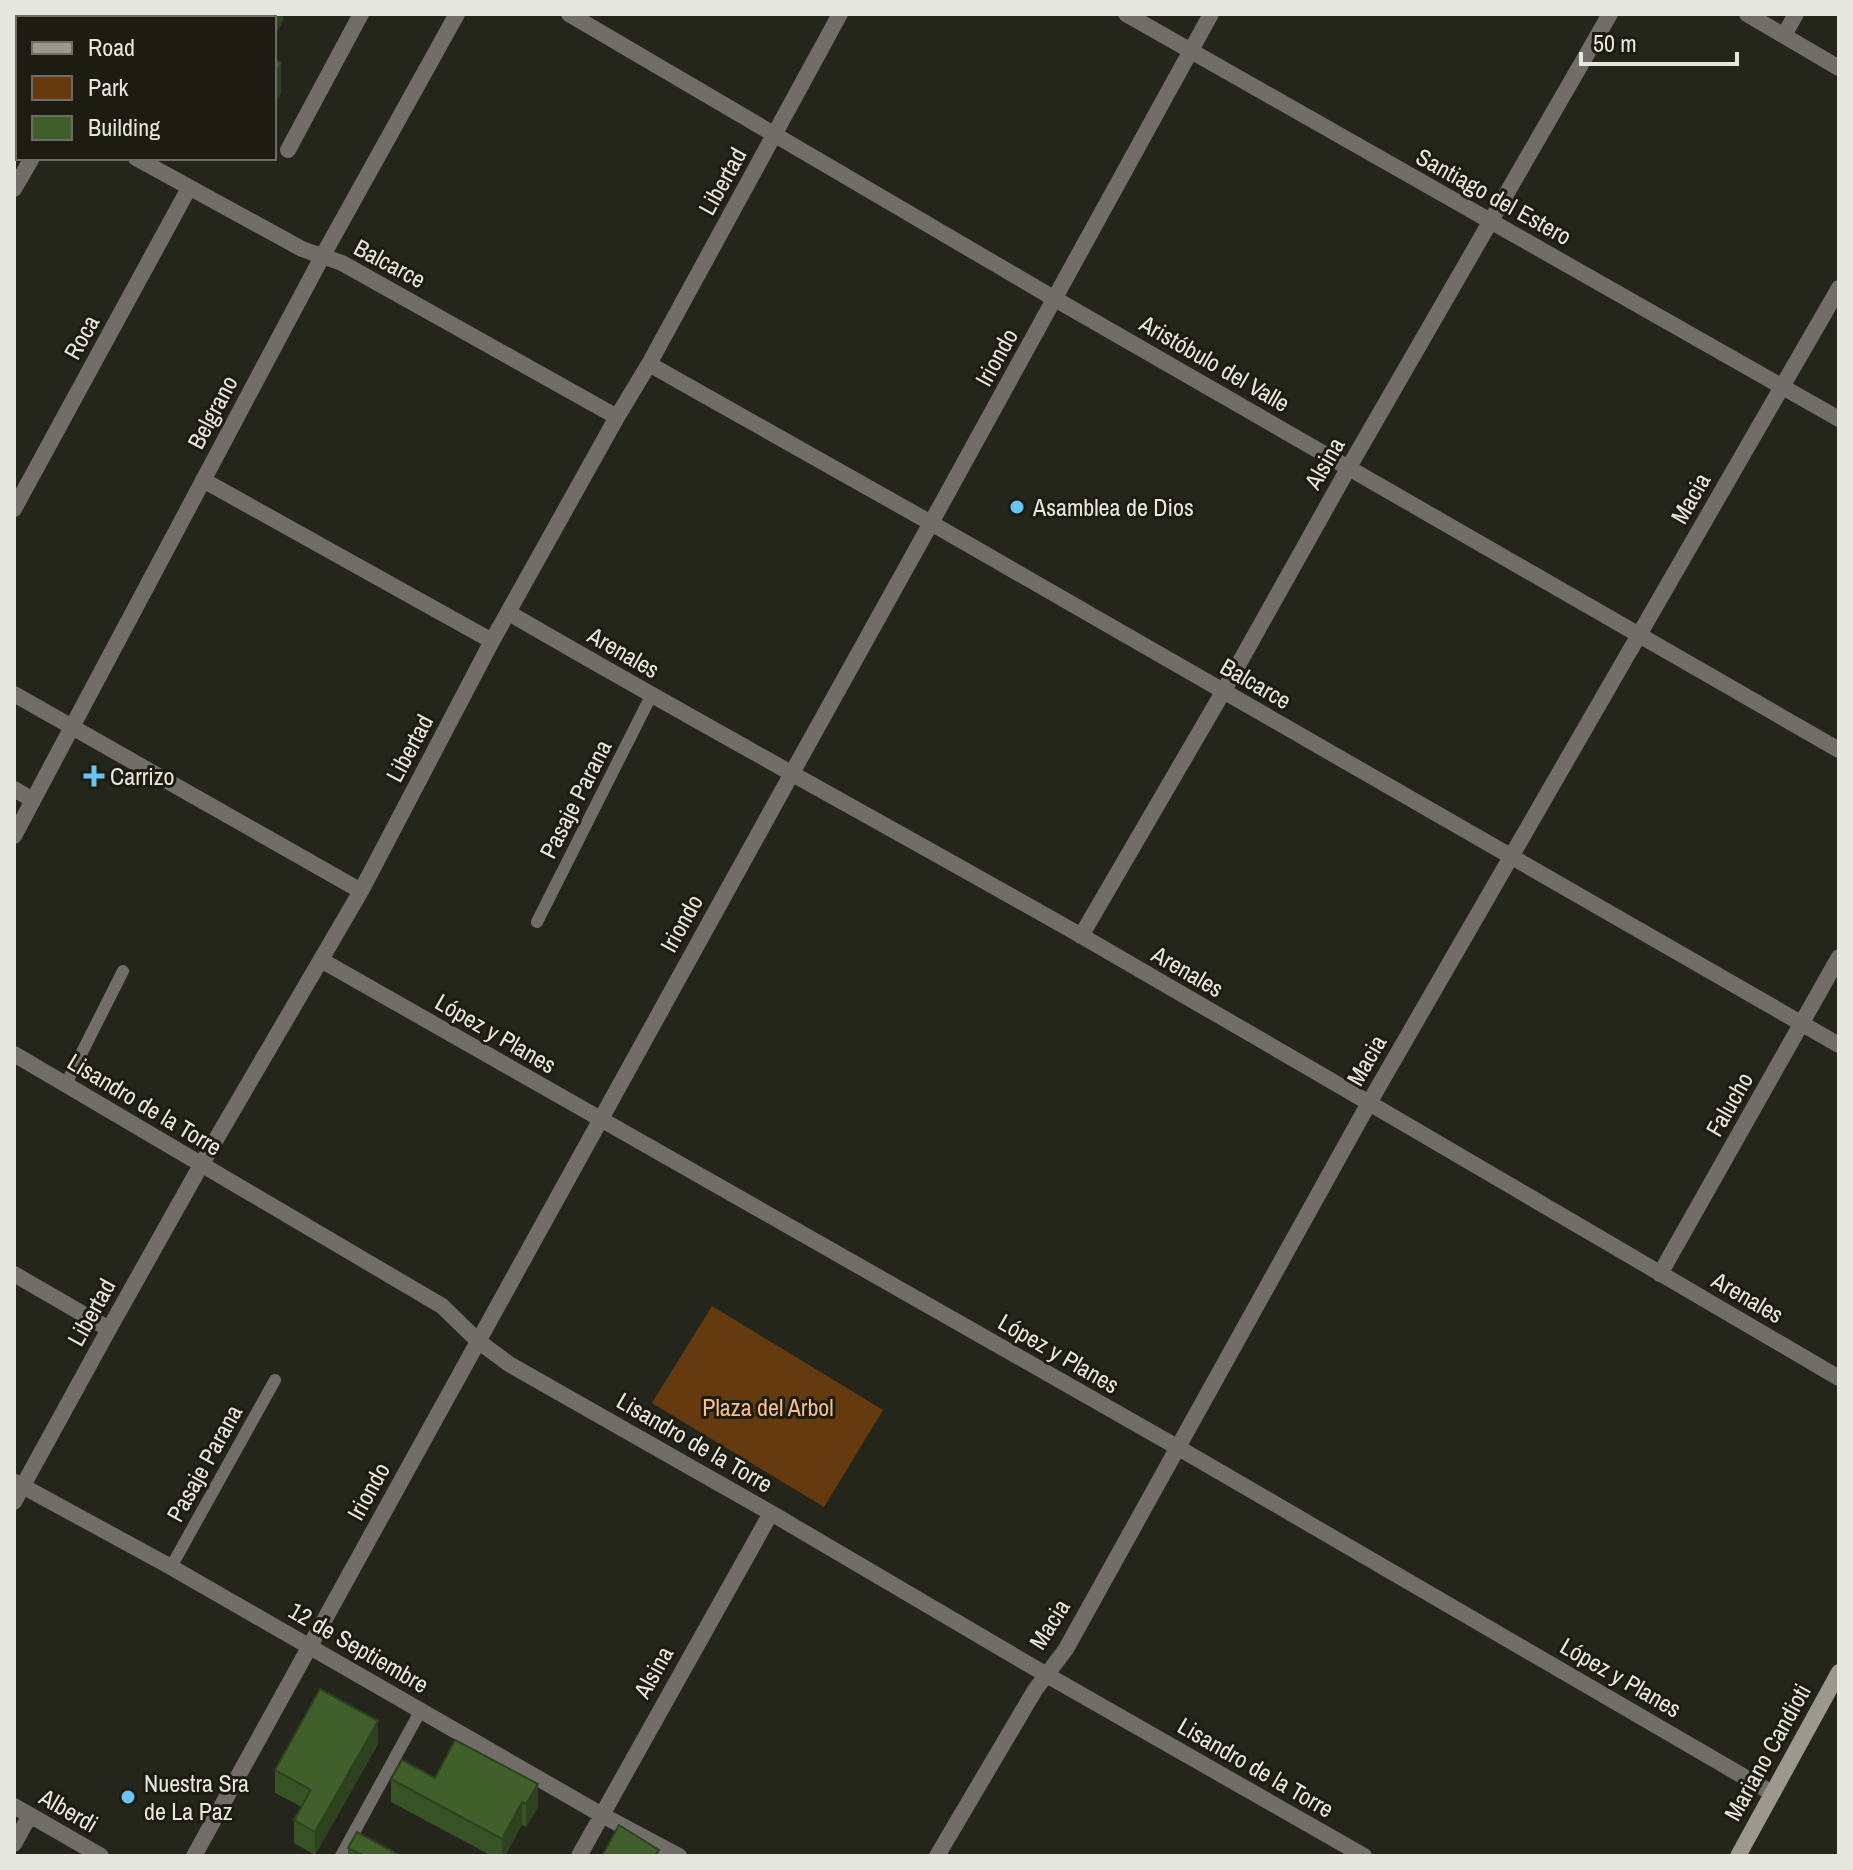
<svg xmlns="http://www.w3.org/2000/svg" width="1853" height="1870" font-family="'Archivo Narrow',sans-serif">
<rect width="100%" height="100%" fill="#25261b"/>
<path fill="#653a0e" d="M14 14H207L214 18H18V47L14 45Z
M712 1306 883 1410 824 1507 652 1403Z"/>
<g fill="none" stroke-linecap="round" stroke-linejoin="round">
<path stroke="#716e69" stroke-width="12" d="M537 922 651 696
M66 1084 123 971
M171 1567 275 1380
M341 1856 421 1710"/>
<path stroke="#716e69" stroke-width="16" d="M569 14 1055 299 1839 750
M1126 14 1839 419
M1747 14 1839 68
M1784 35 1796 14
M14 89 18 91
M288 150 361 14
M136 158 302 249 342 263 617 417
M14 189 32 158
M649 364 931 523 1839 1045
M203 480 492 641
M14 509 189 188
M509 613C698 723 890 827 1080 935 1334 1081 1586 1231 1839 1378
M14 694 361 891
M14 789 33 800
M14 836 322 257 457 14
M1081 936 1223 692 1349 467 1610 14
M321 960 1177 1447 1772 1793
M14 1054 442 1306 478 1341 509 1364 771 1513 1045 1674 1364 1856
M14 1274 109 1329
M1660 1274 1839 957
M15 1482 171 1567 602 1815 679 1856
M14 1502 109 1329 201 1165 361 891 492 641 617 417 649 364 840 14
M14 1806 101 1856
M14 1844 30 1815
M194 1856 792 773 931 523 1211 14
M579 1856 771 1513
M937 1856 1035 1690 1066 1649 1369 1103 1839 288"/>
<path stroke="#9c988f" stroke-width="16" d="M1738 1856 1839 1672"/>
</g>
<path fill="#375225" d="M207 14H283V21L274 18H214Z
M378 1744 315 1855 294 1843V1820L302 1807 275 1793V1770Z
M435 1778 538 1807 526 1827 522 1825 505 1856H492L391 1802V1779Z
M348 1848 401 1856H348Z"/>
<path fill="#2d421e" d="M270 14H283V21L274 37V18H268Z
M281 63V93L274 106V76Z
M378 1721V1744L315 1855V1832Z
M538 1784V1807L526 1827V1804Z
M522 1802V1825L505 1856H502V1839Z"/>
<path fill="#405f2b" stroke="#2d421e" stroke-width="2" d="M274 59 281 63 274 76Z
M320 1689 378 1721 315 1832 294 1820 311 1790 275 1770Z
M455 1740 538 1784 526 1804 522 1802 502 1839 391 1779 402 1760 435 1778Z
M619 1825 659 1850 655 1856H602Z
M357 1832 401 1856H364L348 1848Z"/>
<g fill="#68c4f0" stroke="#1c1c12" stroke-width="3">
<circle cx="1017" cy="507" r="8"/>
<path d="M90 764h8v8h8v8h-8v8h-8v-8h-8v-8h8z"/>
<circle cx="128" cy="1797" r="8"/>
</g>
<g text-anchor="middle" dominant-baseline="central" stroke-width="6" stroke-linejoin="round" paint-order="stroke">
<g font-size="24" fill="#e6e7df" stroke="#1c1c12">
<text transform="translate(722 181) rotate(-61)">Libertad</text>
<text transform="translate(1494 196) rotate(29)">Santiago del Estero</text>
<text transform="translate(390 263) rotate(28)">Balcarce</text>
<text transform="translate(81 337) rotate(-61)">Roca</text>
<text transform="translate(996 357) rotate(-61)">Iriondo</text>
<text transform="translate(1215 363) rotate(30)">Aristóbulo del Valle</text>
<text transform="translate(212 412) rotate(-62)">Belgrano</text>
<text transform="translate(1324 463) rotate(-60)">Alsina</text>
<text transform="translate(1690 498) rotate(-60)">Macia</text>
<text transform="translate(624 652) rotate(30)">Arenales</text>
<text transform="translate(1256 683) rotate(30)">Balcarce</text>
<text transform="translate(409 748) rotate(-62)">Libertad</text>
<text transform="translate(575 799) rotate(-63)">Pasaje Parana</text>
<text transform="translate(681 923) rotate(-61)">Iriondo</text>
<text transform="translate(1188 971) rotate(30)">Arenales</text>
<text transform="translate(496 1033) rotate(30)">López y Planes</text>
<text transform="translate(1366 1060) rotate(-60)">Macia</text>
<text transform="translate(145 1104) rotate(31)">Lisandro de la Torre</text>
<text transform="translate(1729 1104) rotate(-60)">Falucho</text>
<text transform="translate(1748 1297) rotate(30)">Arenales</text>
<text transform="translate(91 1312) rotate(-61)">Libertad</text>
<text transform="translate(1059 1353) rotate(30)">López y Planes</text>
<text transform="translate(695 1442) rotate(30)">Lisandro de la Torre</text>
<text transform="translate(204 1463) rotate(-61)">Pasaje Parana</text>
<text transform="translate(368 1491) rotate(-61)">Iriondo</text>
<text transform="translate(1049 1624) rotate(-58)">Macia</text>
<text transform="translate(359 1647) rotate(30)">12 de Septiembre</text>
<text transform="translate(653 1672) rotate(-61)">Alsina</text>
<text transform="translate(1621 1677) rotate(30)">López y Planes</text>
<text transform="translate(1767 1752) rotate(-61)">Mariano Candioti</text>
<text transform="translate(1256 1767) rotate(30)">Lisandro de la Torre</text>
<text transform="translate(69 1810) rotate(30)">Alberdi</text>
</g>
<g font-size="24" fill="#e6e7df" stroke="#1c1c12" text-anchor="start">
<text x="1033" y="507">Asamblea de Dios</text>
<text x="110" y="776">Carrizo</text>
<text x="144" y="1783">Nuestra Sra<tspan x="144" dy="28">de La Paz</tspan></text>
</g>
<g font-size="24" fill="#f8bd8c" stroke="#1c1c12">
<text x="768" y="1407">Plaza del Arbol</text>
</g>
</g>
<rect width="1853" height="1870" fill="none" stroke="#e6e7df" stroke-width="32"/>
<rect x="16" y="16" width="260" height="144" fill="#1c1c12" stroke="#6d6d64" stroke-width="2"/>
<rect x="32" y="42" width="40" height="12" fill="#9c988f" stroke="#6d6d64" stroke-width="2"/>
<text x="88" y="56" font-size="24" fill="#e6e7df">Road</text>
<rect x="32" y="76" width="40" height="24" fill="#653a0e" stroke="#6d6d64" stroke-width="2"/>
<text x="88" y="96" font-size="24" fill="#e6e7df">Park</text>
<rect x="32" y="116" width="40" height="24" fill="#405f2b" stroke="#6d6d64" stroke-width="2"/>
<text x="88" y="136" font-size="24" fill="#e6e7df">Building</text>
<path d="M1581 52v12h156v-12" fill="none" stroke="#e6e7df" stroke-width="4"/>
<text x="1593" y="52" font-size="24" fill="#e6e7df" stroke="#1c1c12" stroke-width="6" paint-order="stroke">50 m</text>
</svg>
